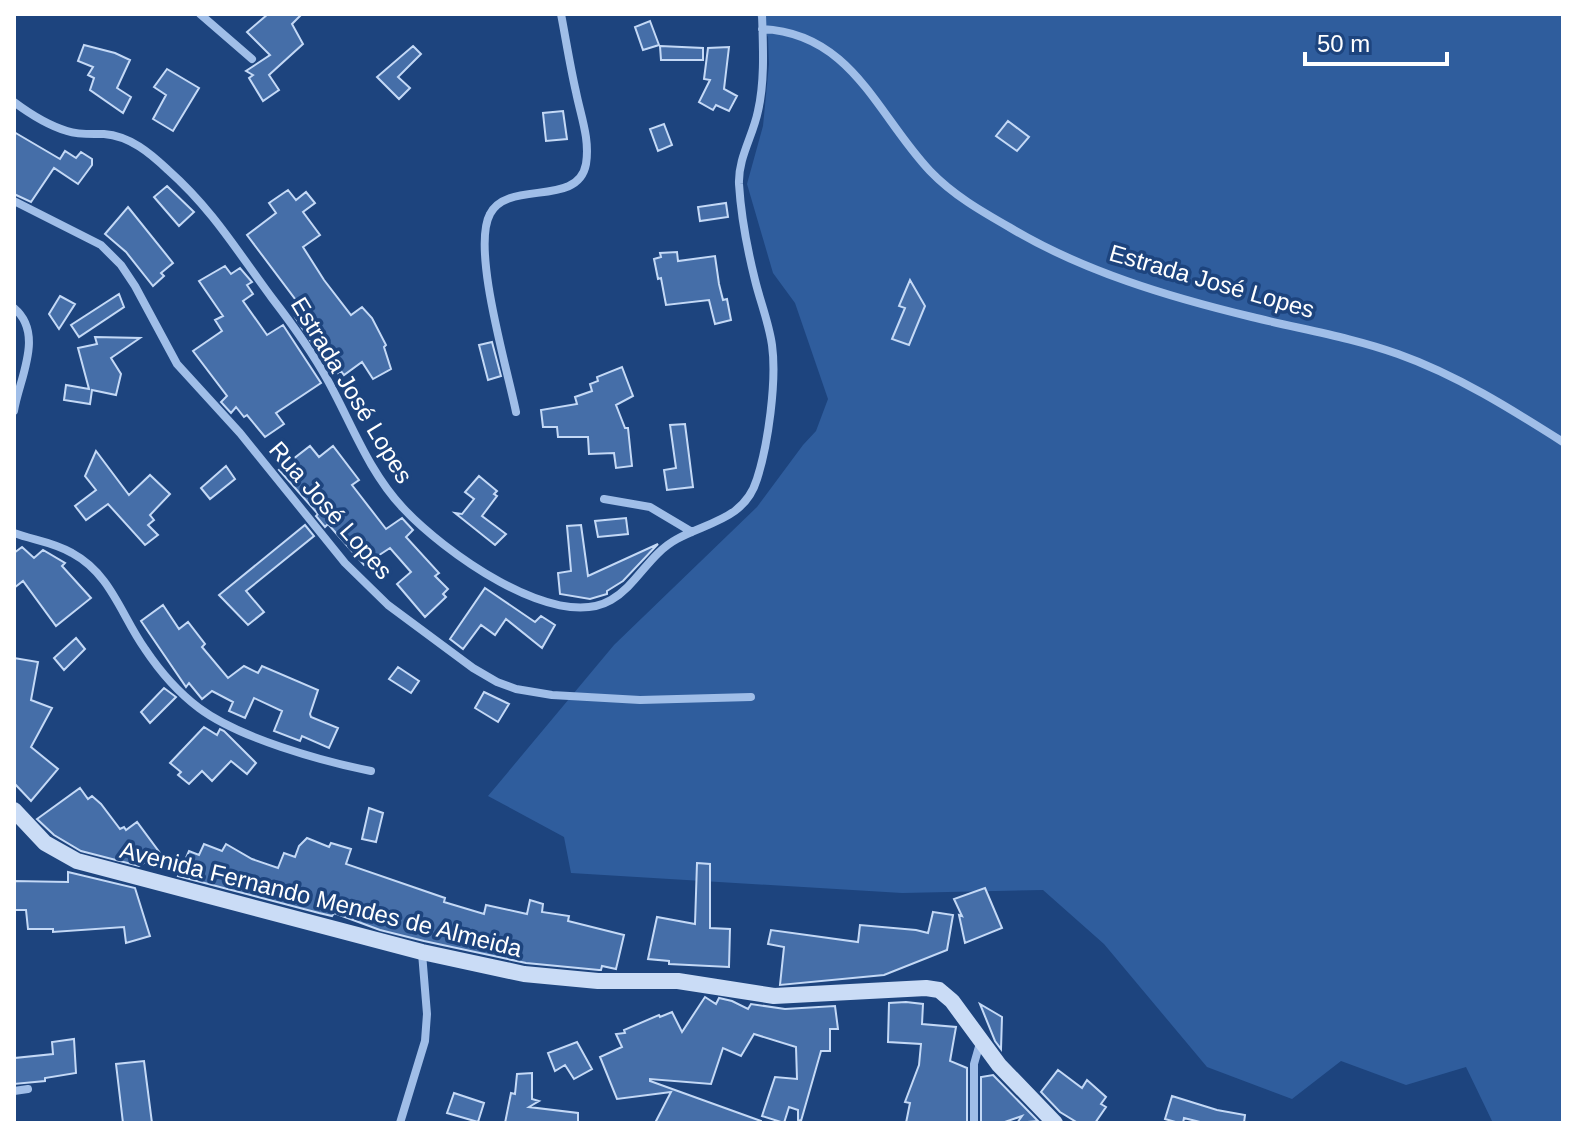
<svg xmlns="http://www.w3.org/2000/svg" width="1577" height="1137" font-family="Arial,sans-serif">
<rect width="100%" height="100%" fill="#1d447e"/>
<path fill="#2f5d9d" d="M756 14H1563V1123H1493L1466 1067 1406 1085 1341 1061 1292 1099 1207 1067 1104 944 1043 890 902 893 571 873 564 837 488 796 614 645 757 507 803 445 816 431 828 399 795 303 773 273 747 184 763 126 769 64 768 37Z"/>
<path fill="#456ea8" stroke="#c4d9f6" stroke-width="2" d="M268 14H302L292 24 303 44 269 75 279 90 263 101 249 78 253 75 246 71 270 55 247 32Z
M650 21 659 45 643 50 635 27Z
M84 45 115 53 130 60 117 88 131 97 123 113 90 90 94 78 88 75 93 67 78 61Z
M413 46 421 54 398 77 410 88 399 99 377 77Z
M660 46 703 48V60H661Z
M729 47 724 89 737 96 729 111 716 105 713 110 699 102 710 80 704 79 708 48Z
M167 69 199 88 173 131 153 119 166 95 154 87Z
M563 111 567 139 546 141 543 113Z
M1008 121 1029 137 1017 151 996 136Z
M664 124 672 145 658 151 650 129Z
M14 132 60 159 65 151 76 158 81 152 92 159V165L78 184 54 168 31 202 14 194Z
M167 186 194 212 179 226 154 197Z
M288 190 296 200 306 192 315 203 303 212 320 235 303 247 324 280 351 315 362 307 372 318 386 345 384 347 391 369 373 379 362 362 344 375 341 371 333 376 295 317 301 313 298 310 301 307 247 235 276 213 269 203Z
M726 203 728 217 700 221 698 207Z
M128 207 173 263 161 273 164 276 153 286 126 252 105 234Z
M677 252 678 261 715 256 719 284 723 300 727 299 731 320 715 324 709 300 666 305 661 278 658 279 654 259 661 257 660 253Z
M225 266 231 274 240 268 252 282 247 285 253 294 243 301 267 335 283 325 321 383 276 413 284 424 265 437 247 415 244 417 236 407 231 413 221 402 227 396 193 351 222 331 215 320 223 316 199 281Z
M910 280 925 306 909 345 892 339 905 308 899 306Z
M119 294 124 307 79 337 71 325Z
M60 296 75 304 59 329 49 314Z
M95 337 140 338 111 358 121 374 116 395 92 390 90 404 64 400 66 385 89 389 78 348 97 344Z
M492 342 501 376 488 380 479 345Z
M622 367 633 396 616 405 625 428H628L632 466 616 468 614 453 589 454 588 437H558L557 427H543L541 410 577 404 575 397 592 391 590 384 598 381 597 377Z
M685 424 693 487 667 490 664 470 676 468 670 425Z
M310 446 319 457 333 446 359 480 352 485 386 529 402 518 413 530 406 537 439 573 435 576 448 589 443 594 446 597 425 617 397 584 411 572 390 548 364 565 328 524 325 527 316 516 318 514 279 470Z
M96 451 129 495 150 475 170 494 150 515 154 520 148 525 158 535 145 545 108 504 86 520 75 506 96 490 85 476Z
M226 466 235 479 210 499 201 488Z
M479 476 497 491 494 494 497 496 482 516 506 534 495 545 455 513 462 514 474 499 465 492Z
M626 518 628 534 598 537 595 521Z
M305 525 314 536 246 591 264 612 248 625 219 595Z
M581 525 588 576 658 544 623 581 607 591V594L590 599 560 594 558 573 571 571 567 526Z
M22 547 34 558 43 550 65 563 62 566 91 598 56 626 23 581 14 588V553Z
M485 588 535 622 541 616 555 625 542 648 506 619 495 635 481 625 463 649 450 639Z
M163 605 179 629 188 622 205 644 202 647 228 678 244 666 258 673 262 666 318 690 310 714 311 717 338 728 329 748 302 736 300 741 274 731 282 711 254 698 245 718 229 711 233 702 212 691 202 699 189 683 186 687 141 621Z
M76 638 85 649 64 670 54 658Z
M14 658 38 662 31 700 52 708 31 747 58 769 31 801 14 783Z
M398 667 419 681 411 693 389 679Z
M164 688 176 697 150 723 141 712Z
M484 692 509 704 498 722 475 708Z
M204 727 217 735 220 729 224 731 256 763 247 774 231 761 212 781 202 771 189 784 178 775 181 772 170 763Z
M80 788 88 799 92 796 101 804 120 829 124 827 126 830 137 822 160 853 139 866 81 851 54 835 37 819Z
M369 808 383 813 376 842 362 839Z
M307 838 329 847 331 843 351 849 346 864 445 898 444 902 484 914 486 905 527 914 530 900 543 904 542 912 569 916 568 921 624 935 616 969 602 966 601 970H599L526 963 424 941 380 930 334 913 332 916 319 913 178 876 189 851 199 855 204 844 222 851 226 844 252 859 278 868 284 853 295 857 299 846Z
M697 863 710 864V928L730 929 729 967 669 964V961L648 959 657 917 695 924Z
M68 872 135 888 150 936 126 943 124 927 53 932V929H28L26 910H14V881L68 882Z
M985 888 1002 928 965 943 959 915 962 916 954 899Z
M933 912 953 915 947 950 884 975 780 985 784 947 768 944 771 930 858 942 860 925 916 930 928 933Z
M705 997 716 1004 719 998 732 1001 748 1009 751 1004 785 1009 835 1006 838 1029H830V1051H821L801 1121 798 1120V1110L789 1107 784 1123 762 1116 775 1077 797 1079 796 1047 754 1034 741 1056 723 1048 711 1084 650 1079V1081L761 1121V1123H655L671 1092 617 1099 600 1057 622 1047 616 1034 625 1033 624 1030 659 1015 660 1017 672 1012 682 1032Z
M906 1002 923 1004 922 1024 956 1027 950 1061 967 1068V1123H906L910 1103 905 1102 919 1065 921 1044 888 1042 889 1003Z
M980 1004 1002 1017 1001 1049 995 1041Z
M74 1039 76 1073 45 1078V1081L14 1084 15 1058 53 1054 52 1042Z
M577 1042 592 1069 574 1079 565 1065 555 1071 548 1053Z
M144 1061 152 1123H123L116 1064Z
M1058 1070 1082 1088 1087 1080 1106 1097 1101 1104 1106 1107 1095 1123H1078L1060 1112 1041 1092Z
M532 1073V1099L539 1101 529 1107 578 1113V1123H505L511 1093 515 1094 517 1074Z
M993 1075 1038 1121 1017 1123 1022 1116 1002 1123H981V1077Z
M454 1093 484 1103 478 1122 447 1113Z
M1172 1096 1217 1110 1245 1115 1244 1123H1204L1184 1118 1183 1123H1179L1165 1119Z"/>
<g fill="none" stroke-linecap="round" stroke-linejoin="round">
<path stroke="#a0bee8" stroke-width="8" d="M200 14 252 59
M762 29C852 33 877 115 930 171 953 195 981 211 1009 227 1082 271 1169 297 1252 317 1300 329 1351 337 1398 354 1457 375 1511 409 1563 442
M14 102C30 114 47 125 67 131 79 135 91 134 104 134 130 136 150 153 168 170 213 210 237 251 272 298 292 324 311 350 327 379 351 422 368 471 403 508 441 549 554 633 611 600 637 585 649 554 677 539 708 522 745 519 757 479 768 445 777 381 772 345 769 323 760 301 755 280 747 248 741 216 739 184 738 158 753 136 758 111 765 80 763 46 762 14
M14 201 101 245 121 265 135 286 177 364 240 433 345 563 388 605 473 668 497 682 516 689 552 695 640 700 751 697
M14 308C45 334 19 379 14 411
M516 412C508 371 471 249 490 214 508 179 578 208 586 164 590 139 581 117 576 92 570 66 566 40 561 14
M604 499 650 507 692 532
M14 533C33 540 54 542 72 553 111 574 121 615 145 649 159 670 179 693 199 708 239 738 321 761 371 771
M14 1091 28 1089
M400 1123 425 1041 427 1014 422 953
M974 1123V1064L980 1043"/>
<path stroke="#cadcf6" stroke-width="16" d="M14 810 45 843 77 861 422 952 524 974 598 981H678L774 996 926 988 939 990 952 1001 999 1065 1055 1123"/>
</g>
<g text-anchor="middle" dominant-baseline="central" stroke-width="7" stroke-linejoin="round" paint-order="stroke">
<g font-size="24" fill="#fff" stroke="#1d447e">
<text transform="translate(1212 281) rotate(16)">Estrada José Lopes</text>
<text transform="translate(352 390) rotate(59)">Estrada José Lopes</text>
<text transform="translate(331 510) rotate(49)">Rua José Lopes</text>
<text transform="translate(321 899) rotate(14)">Avenida Fernando Mendes de Almeida</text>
</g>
</g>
<rect width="1577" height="1137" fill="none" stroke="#ffffff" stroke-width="32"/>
<path d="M1305 52v12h142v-12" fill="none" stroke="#ffffff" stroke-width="4"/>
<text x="1317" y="52" font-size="24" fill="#ffffff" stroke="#1d447e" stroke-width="6" paint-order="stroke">50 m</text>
</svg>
